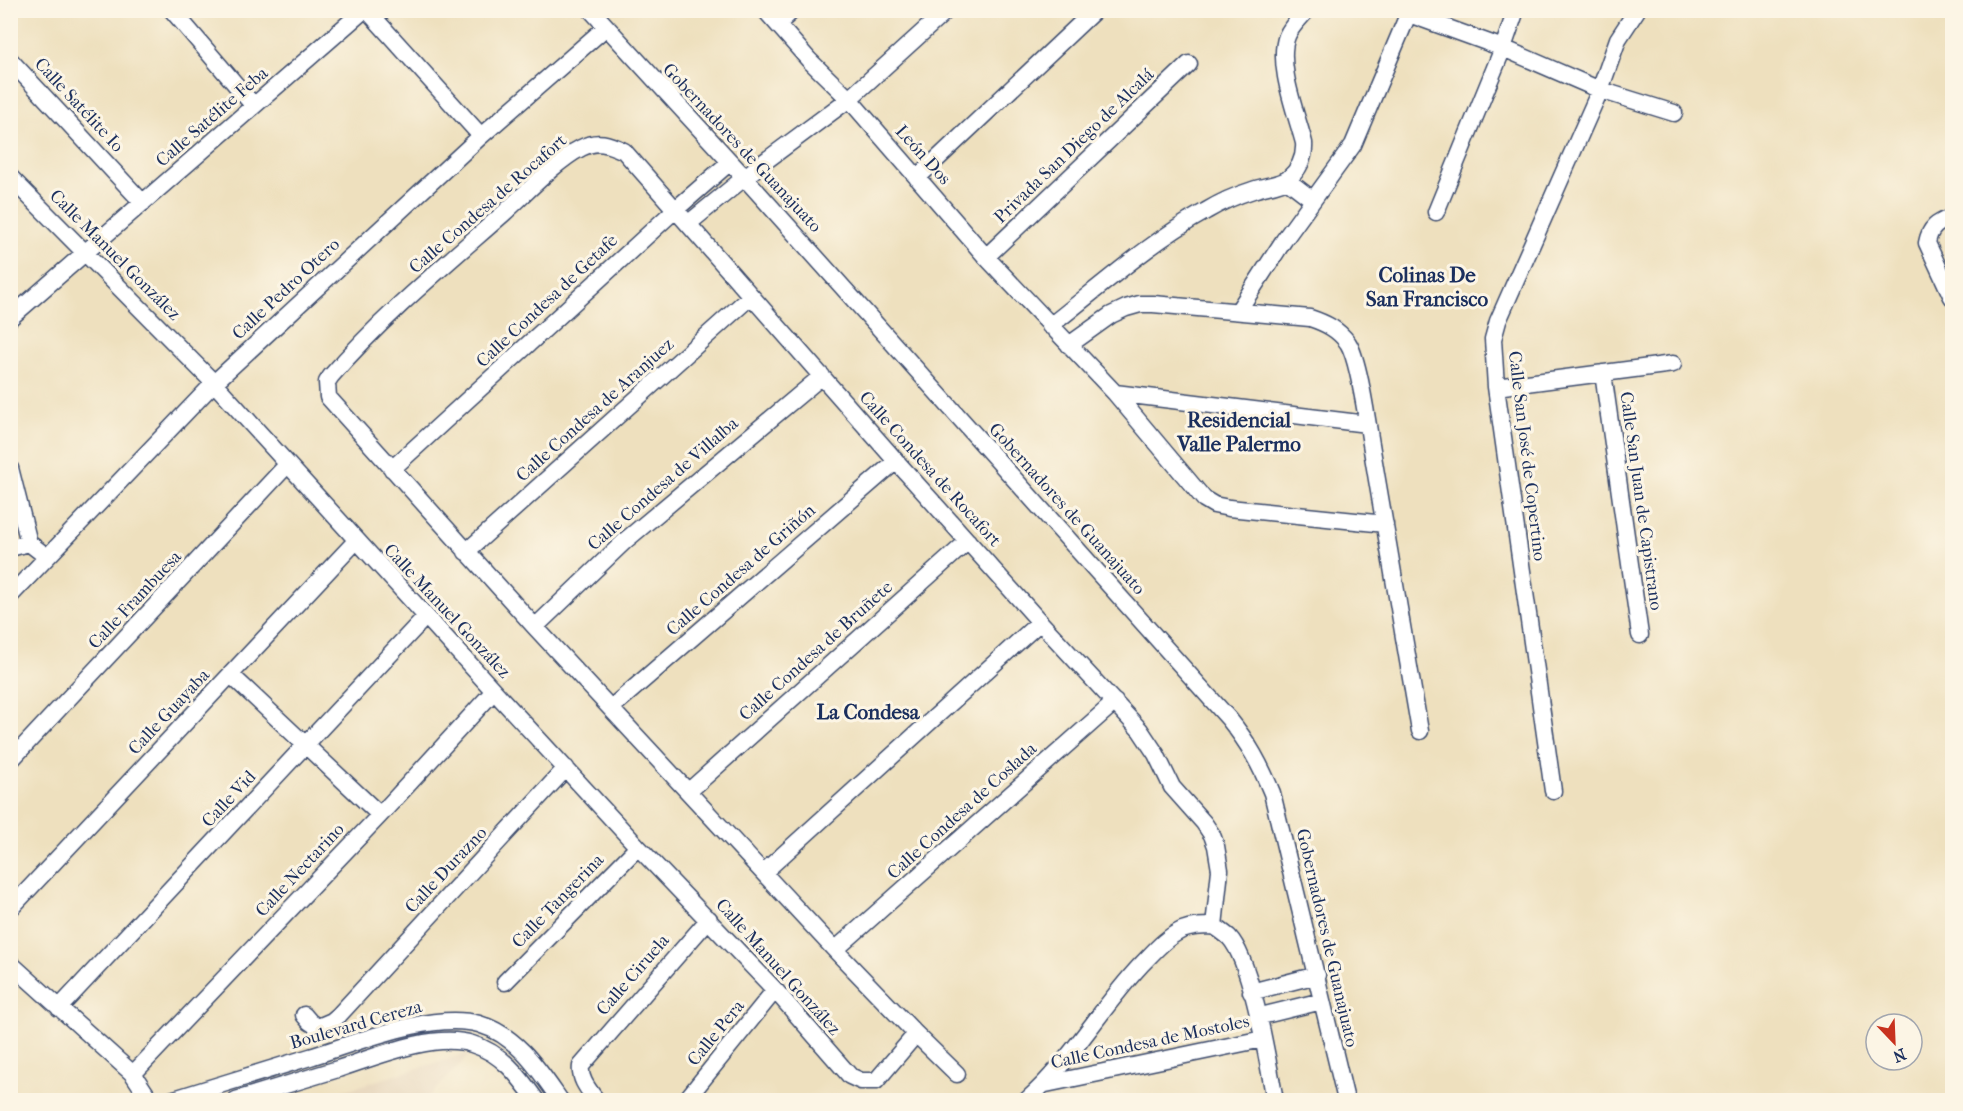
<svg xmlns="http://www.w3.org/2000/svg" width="1963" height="1111" font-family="'IM FELL French Canon',serif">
<rect width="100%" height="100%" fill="#fcf5e5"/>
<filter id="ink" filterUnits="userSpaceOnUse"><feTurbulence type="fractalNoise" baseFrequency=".0167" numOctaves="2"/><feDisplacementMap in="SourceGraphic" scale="12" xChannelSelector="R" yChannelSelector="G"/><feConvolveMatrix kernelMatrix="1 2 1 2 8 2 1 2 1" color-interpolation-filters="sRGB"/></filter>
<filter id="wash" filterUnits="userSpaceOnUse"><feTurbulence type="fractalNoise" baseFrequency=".008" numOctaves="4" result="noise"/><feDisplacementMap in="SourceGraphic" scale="24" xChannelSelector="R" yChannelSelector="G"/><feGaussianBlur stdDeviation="1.35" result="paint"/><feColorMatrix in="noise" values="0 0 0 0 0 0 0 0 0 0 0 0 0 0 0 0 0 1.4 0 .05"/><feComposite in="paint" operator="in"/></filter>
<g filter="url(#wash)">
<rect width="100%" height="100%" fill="#eee0be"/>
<path fill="#e3d1b6" d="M472 1052 426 1100H312Z"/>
</g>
<g filter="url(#ink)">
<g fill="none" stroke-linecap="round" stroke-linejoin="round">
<defs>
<path id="street" d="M172 10 254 106
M367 10 481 136
M591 10 745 178 1229 719C1249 744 1260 764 1272 793L1346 1100
M765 10 809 60 849 99 986 257 1115 393 1204 499 1214 505 1229 508 1385 524
M1409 14 1503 48 1600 90 1674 113
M778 24 793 10
M10 60 143 203
M10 177 214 383 494 691 638 847 775 990 850 1076 861 1081H876L916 1034
M917 178 1095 10
M1287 180 1313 200
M1436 212 1503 48 1516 10
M1952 217C1938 223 1930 226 1927 243L1952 297
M689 223 760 165 849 99 947 10
M986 257 1189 64
M1238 311 1284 240 1353 145 1410 10
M10 318 364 10
M1050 326C1101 286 1150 242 1206 211 1221 202 1237 195 1253 190 1263 186 1279 185 1288 179 1299 170 1305 157 1304 143 1297 115 1276 64 1287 36 1291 26 1300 18 1307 10
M1069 345 1111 315 1126 308 1140 304H1153L1310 318C1325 323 1338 329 1348 343 1359 360 1367 421 1371 444 1387 540 1404 636 1420 731
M1603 373 1640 635
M1496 387 1673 364
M1115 393 1367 424
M10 468 29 543 47 557
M392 469 676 209 730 162
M10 548 29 543
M466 552 750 297
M10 596 214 383 481 136 605 28
M535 627 626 540 822 376
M231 675 380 815
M611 708 896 461
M10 761 287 465
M689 791 968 541
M1553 791 1496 387 1493 339 1498 321 1600 90 1618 39 1637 10
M764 872 1040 622
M10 909 356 541
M835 950 1115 702
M10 963 133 1074 150 1100
M505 982 638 847
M1251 992 1317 975
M59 1008 426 616
M304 1015 310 1022 318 1027 332 1021 339 1015 566 768
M1257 1017 1322 1001
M133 1074 380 815 494 691
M957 1074 916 1034 835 950 535 627 328 397 327 382 331 376C383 316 445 265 504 213 525 194 557 160 581 148 597 139 609 144 624 151L896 461 1040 622 1140 730 1156 754 1172 787 1204 823 1212 835 1216 846 1220 870 1214 926C1219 929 1224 933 1229 937 1252 961 1268 1064 1275 1100
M1046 1084 1263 1039
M171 1100C217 1086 264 1071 310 1057 356 1043 431 1011 479 1024 517 1035 539 1070 560 1100
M236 1100C270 1090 304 1079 338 1069 375 1057 434 1032 472 1044 502 1053 519 1076 536 1100
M596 1100C589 1090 579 1079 581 1066L709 919
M686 1100 775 990
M1027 1100C1071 1061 1100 1009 1140 966 1153 953 1165 938 1182 930 1192 926 1203 926 1214 926"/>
</defs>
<use href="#street" stroke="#3b4a6c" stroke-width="19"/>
<use href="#street" stroke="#fff" stroke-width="16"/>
</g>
</g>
<g text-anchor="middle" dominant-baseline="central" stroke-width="6" stroke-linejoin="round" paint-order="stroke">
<g font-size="18" fill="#1b2f5e" stroke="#fcf5e5">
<text transform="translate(79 105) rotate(47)">Calle Satélite Io</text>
<text transform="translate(212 117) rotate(-41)">Calle Satélite Feba</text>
<text transform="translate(1074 146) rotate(-44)">Privada San Diego de Alcalá</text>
<text transform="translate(742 148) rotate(47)">Gobernadores de Guanajuato</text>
<text transform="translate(923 155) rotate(48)">León Dos</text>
<text transform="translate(488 204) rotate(-41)">Calle Condesa de Rocafort</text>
<text transform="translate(115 255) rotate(45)">Calle Manuel González</text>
<text transform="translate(286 289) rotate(-43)">Calle Pedro Otero</text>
<text transform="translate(547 301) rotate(-43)">Calle Condesa de Getafe</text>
<text transform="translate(595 410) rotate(-42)">Calle Condesa de Aranjuez</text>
<text transform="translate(1527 456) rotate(83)">Calle San José de Copertino</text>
<text transform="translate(930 469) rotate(48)">Calle Condesa de Rocafort</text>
<text transform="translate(663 484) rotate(-41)">Calle Condesa de Villalba</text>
<text transform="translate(1641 501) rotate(82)">Calle San Juan de Capistrano</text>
<text transform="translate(1067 509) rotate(48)">Gobernadores de Guanajuato</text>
<text transform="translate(741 570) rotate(-41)">Calle Condesa de Griñón</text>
<text transform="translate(135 600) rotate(-47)">Calle Frambuesa</text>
<text transform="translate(447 611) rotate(47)">Calle Manuel González</text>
<text transform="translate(816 651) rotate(-42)">Calle Condesa de Bruñete</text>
<text transform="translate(169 712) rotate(-47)">Calle Guayaba</text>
<text transform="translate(229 799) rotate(-47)">Calle Vid</text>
<text transform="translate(962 811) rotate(-42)">Calle Condesa de Coslada</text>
<text transform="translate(300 870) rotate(-47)">Calle Nectarino</text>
<text transform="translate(446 870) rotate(-47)">Calle Durazno</text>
<text transform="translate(558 901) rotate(-46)">Calle Tangerina</text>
<text transform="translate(1327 938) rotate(77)">Gobernadores de Guanajuato</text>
<text transform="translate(778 967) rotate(48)">Calle Manuel González</text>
<text transform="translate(633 975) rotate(-49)">Calle Ciruela</text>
<text transform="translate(356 1025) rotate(-16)">Boulevard Cereza</text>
<text transform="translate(716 1033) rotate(-51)">Calle Pera</text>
<text transform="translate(1150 1042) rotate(-12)">Calle Condesa de Mostoles</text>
</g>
<g font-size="21" font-weight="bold" fill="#1b2f5e" stroke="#fcf5e5">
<text x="1427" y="275">Colinas De<tspan x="1427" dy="24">San Francisco</tspan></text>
<text x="1239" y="420">Residencial<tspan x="1239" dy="24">Valle Palermo</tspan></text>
<text x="868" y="712">La Condesa</text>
</g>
</g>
<rect width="1963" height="1111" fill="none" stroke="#fcf5e5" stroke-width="36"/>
<g transform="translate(1894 1042) rotate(157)"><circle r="28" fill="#fcf5e5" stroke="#a2a6af" stroke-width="1.5"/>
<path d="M0-4.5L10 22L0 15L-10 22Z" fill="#c8321e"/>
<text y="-9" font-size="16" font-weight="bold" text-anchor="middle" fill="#1b2f5e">N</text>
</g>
</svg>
